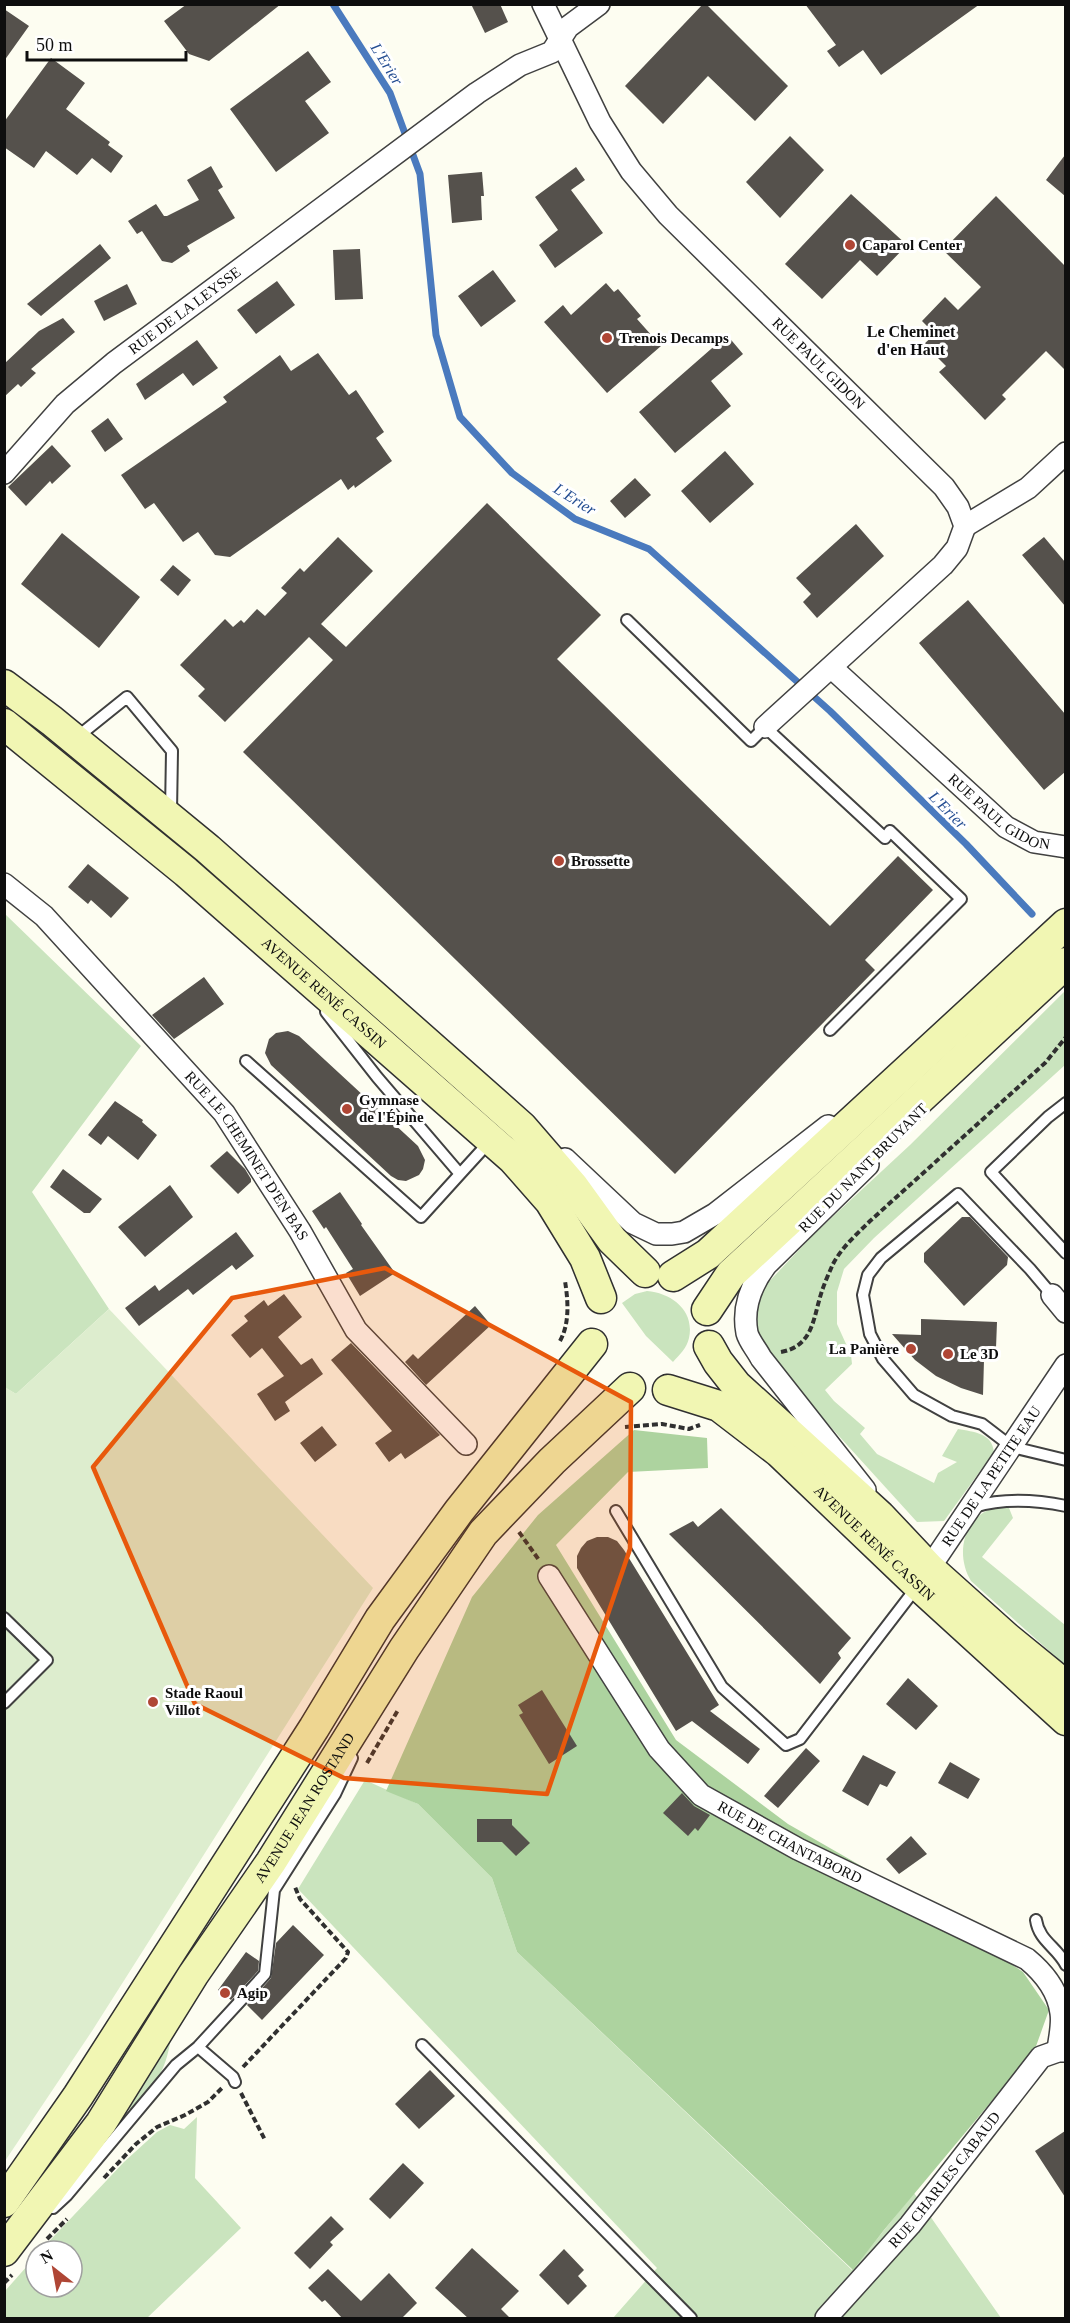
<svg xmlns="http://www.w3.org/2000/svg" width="1070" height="2323" font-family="Georgia,serif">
<rect width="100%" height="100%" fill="#fdfdf1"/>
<path fill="#cae4be" d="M4 913 141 1046 32 1192 109 1309 16 1394 4 1387Z
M1065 991V1065L874 1238 844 1269 837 1292V1324L851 1355 852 1364 825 1390 834 1401 865 1428 860 1434 877 1454 934 1483 938 1473 957 1462 942 1456 958 1429C974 1432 992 1433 994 1452L944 1521 917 1522 798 1391 762 1345 756 1327 757 1304 762 1289 814 1234 910 1145Z
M647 1291C672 1293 695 1311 689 1338 687 1348 679 1355 673 1362L646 1336 622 1303 635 1294Z
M994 1508H1009L1013 1518 982 1557 1065 1625V1665L971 1581C955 1555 963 1517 994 1508Z
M365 1780 418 1804 492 1878 517 1952 852 2270 914 2193 1001 2318H613L657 2268 298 1889Z
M171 2037C165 2076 156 2081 131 2110L126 2105Z
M197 2117 195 2178 241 2228 147 2318H5V2291L36 2256V2287H72V2251H40L124 2162 157 2132 170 2125 184 2129Z"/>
<path fill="#add39f" d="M634 1430 707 1438 708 1468 628 1472 556 1545 676 1740 788 1824 891 1883 1023 1972 1049 2010 1035 2049 884 2230 853 2270 517 1952 492 1878 418 1804 386 1791 472 1597 538 1515Z"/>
<path fill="#ddedce" d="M109 1309 373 1588 92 2031 5 2161V1387L16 1394Z"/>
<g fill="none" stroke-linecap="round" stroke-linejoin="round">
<path stroke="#4a7abe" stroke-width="7" d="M333 4 390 93 420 174 436 335 460 417 512 473 575 519 649 549 830 711 966 844 1032 914"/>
</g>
<path fill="#55514c" d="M187 4H281L209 61 189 54 164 21Z
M471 4H500L508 22 485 33Z
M703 4H706L788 86 755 121 708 76 663 124 625 86Z
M805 4H980L881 75 863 50 839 67 827 51 836 45Z
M4 9 29 26 4 61Z
M308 51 331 82 305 101 329 133 276 172 230 109Z
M51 58 85 83 66 109 110 142 108 145 123 156 111 173 92 158 77 175 46 151 34 168 4 147V122Z
M790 136 824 170 780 218 746 182Z
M1065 155V196L1046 180Z
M211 166 223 187 218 190 235 218 187 246 190 251 172 263 162 261 142 231 137 234 128 221 156 204 164 216H167L199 200 187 180Z
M576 167 585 180 571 190 603 233 555 268 539 245 558 230 535 197Z
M482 172 484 196H481L482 220 452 223 448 175Z
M851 194 907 245 877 276 860 260 822 299 785 264Z
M996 196 1065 266V370L1046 351 1002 395 1006 399 985 420 939 372 946 366 924 344 935 334 922 321 945 297 958 310 981 287 943 250Z
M100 244 111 258 41 316 27 304Z
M360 249 363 299 335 300 333 250Z
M493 270 516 301 481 327 458 296Z
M277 281 295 305 256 334 237 310Z
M606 283 614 292 618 289 641 316 637 319 661 346 607 393 544 322 563 305 571 315Z
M127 284 137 304 104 321 94 301Z
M63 318 75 332 31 369 36 373 21 387 18 384 4 397V364L39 331Z
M727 335 743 354 711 381 731 406 675 453 639 412Z
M197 340 218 368 193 386 183 373 145 400 136 384Z
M318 353 349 395 356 390 384 432 376 438 392 461 355 488 354 485 348 490 341 479 230 557 215 555 198 532 183 542 154 503 145 509 121 475 227 402 223 397 280 355 291 371Z
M108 418 123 439 105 452 91 431Z
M52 445 71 466 52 484 50 481 26 506 8 487Z
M725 451 754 484 710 523 681 491Z
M635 478 651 495 625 518 610 501Z
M487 503 601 615 557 659 830 926 898 856 933 890 865 960 875 970 675 1174 243 752 333 660 309 637 225 722 198 696 205 689 180 665 225 619 233 627 241 620 244 623 257 609 265 616 287 593 281 588 300 568 304 572 338 537 373 571 321 624 346 647Z
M856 524 884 556 817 618 803 602 811 594 796 578Z
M62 533 140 597 99 648 21 584Z
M1044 537 1065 562V606L1022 555Z
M173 565 191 580 178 596 160 580Z
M968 600 1065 714V772L1044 790 919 643Z
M88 864 129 898 111 918 91 900 88 904 68 887Z
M204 977 224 1004 174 1039 152 1015Z
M288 1031 299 1036 418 1146 425 1160 423 1169 419 1175 406 1181 398 1180 391 1176 271 1065 265 1053 269 1039 276 1033Z
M115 1101 143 1120 142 1122 157 1135 138 1160 108 1136 101 1145 88 1135Z
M227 1151 245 1169 251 1179V1182L238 1194 210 1166Z
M63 1169 102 1199 90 1213H84L50 1187Z
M170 1185 193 1217 145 1257 118 1227Z
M340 1192 362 1224 361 1225 395 1273 360 1296 346 1273 353 1269 326 1227 324 1229 312 1211Z
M962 1217H970L1008 1257 1007 1265 964 1306 924 1262V1253Z
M236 1232 254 1256 236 1270 232 1265 193 1295 188 1289 139 1326 125 1308 155 1285 159 1291Z
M284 1294 302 1317 278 1337 301 1365 312 1358 323 1374 285 1402 290 1411 275 1421 257 1394 284 1376 262 1348 250 1358 231 1335 248 1321 244 1316 264 1300 268 1306Z
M475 1306 491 1325 426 1385 405 1362 413 1354 418 1359Z
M921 1319 997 1322 996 1348 987 1347V1360H984L983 1395 961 1388 936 1376 915 1360 892 1334 921 1335Z
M351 1343 440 1435 405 1459 401 1453 389 1462 375 1443 392 1431 331 1360Z
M322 1426 337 1445 315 1462 300 1443Z
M721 1508 851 1638 838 1653 841 1658 820 1684 669 1534 693 1521 698 1527Z
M597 1537H608L617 1541 624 1550 719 1705 710 1711 760 1749 748 1764 692 1721 676 1731 577 1568V1556L581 1548 587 1541Z
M908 1678 938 1706 916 1730 886 1704Z
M542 1690 577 1746 549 1764 519 1715 523 1713 518 1705Z
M806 1748 820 1761 778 1808 764 1796Z
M863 1755 896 1772 887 1787 880 1784 868 1806 842 1791Z
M950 1762 980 1779 968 1799 938 1783Z
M682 1793 694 1806 710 1815 698 1831 695 1828 688 1836 663 1813Z
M477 1819H512V1825L530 1843 516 1856 502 1842H477Z
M911 1836 927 1854 899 1874 886 1859Z
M293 1925 324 1955 262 2020 247 2005 271 1978 276 1943Z
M246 1952 259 1961 258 1971 231 2000 218 1990Z
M430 2070 455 2096 419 2129 395 2104Z
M1065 2131V2197L1035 2151Z
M403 2163 424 2183 390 2219 369 2199Z
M331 2216 344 2229 330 2242 333 2245 310 2269 294 2253Z
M472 2248 519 2291 501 2309 511 2319H469L435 2288Z
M564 2249 584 2270 578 2276 587 2286 568 2305 539 2275Z
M328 2269 361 2301 389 2273 417 2303 401 2319H343L325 2300 322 2302 308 2288Z"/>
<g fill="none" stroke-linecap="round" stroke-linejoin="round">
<defs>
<path id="lane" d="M627 620 751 741 765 727 885 838 890 831 961 899 830 1030
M76 738 127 697 172 751 171 812
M326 1012 377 1077 460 1174 491 1140
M246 1061 421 1217 460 1174
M1066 1103 1048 1117 991 1172 1066 1253
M1052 1295 1030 1269 958 1194 881 1258 868 1275 863 1295 870 1334 883 1359 914 1395 952 1416 982 1424 1012 1447 1066 1460
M974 1507C1003 1498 1036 1500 1066 1506
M616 1511 722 1687 786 1745 800 1739 916 1588
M4 1618 47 1660 4 1703
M1036 1920C1039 1941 1057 1947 1066 1965
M422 2045 691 2318
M198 2047 233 2077 235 2082
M53 2208 67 2195 176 2065 198 2047 265 1974 274 1890 335 1794 352 1758"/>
<g id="street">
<path id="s1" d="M543 4 600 122 631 171 668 215 944 487 958 507 965 526 957 548 943 565 765 727"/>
<path id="s2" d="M4 473 65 404 114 363 477 93 520 65 552 52 568 27 599 4"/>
<path d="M965 526 1028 488 1066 453"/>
<path id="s3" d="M832 668 1006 827 1034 842 1066 847"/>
<path id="s4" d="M4 884 44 916 224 1113 300 1231 356 1330 466 1444"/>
<path d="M565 1159 633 1223 656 1234H672L684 1232 715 1214 828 1126"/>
<path d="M1052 1295 1066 1312"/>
<path d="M865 1490 761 1358C757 1350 749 1341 747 1333 742 1307 751 1285 766 1265L868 1165"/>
<path id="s5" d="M549 1576 659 1749 701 1795 798 1849 1027 1959C1044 1973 1058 1990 1061 2013 1063 2025 1059 2039 1058 2051"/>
<path id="s6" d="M922 1579 1066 1365"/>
<path id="s7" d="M826 2318 910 2225 1041 2057 1058 2051H1066"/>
</g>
<g id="secondary">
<path d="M4 685 52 721 208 849 522 1127 573 1186 612 1240 645 1272"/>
<path id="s8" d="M4 724 186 872 513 1159 550 1201 585 1258 601 1298"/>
<path d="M673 1276 708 1254 1066 924"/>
<path d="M707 1310 731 1274 1066 963"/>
<path d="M709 1346 718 1362 736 1385 880 1516 930 1569 1007 1638 1066 1686"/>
<path id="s9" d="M668 1390 719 1406 779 1452 918 1585 1066 1720"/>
<path d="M4 2202 78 2096 314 1728 380 1619 459 1511 592 1344"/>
<path id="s10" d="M4 2251 101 2123 193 1975 271 1862 404 1649 483 1533 552 1461 630 1388"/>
</g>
</defs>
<use href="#lane" stroke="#414141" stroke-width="14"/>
<use href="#street" stroke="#414141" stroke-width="24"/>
<use href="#secondary" stroke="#303030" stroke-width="33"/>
<path stroke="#303030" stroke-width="4" stroke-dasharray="6 3" stroke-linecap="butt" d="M560 1341C570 1323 568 1300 565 1281
M781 1352C813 1346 813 1319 821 1294 824 1284 829 1273 833 1264 842 1247 857 1234 870 1221L1045 1063 1066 1037
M625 1427 662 1424 689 1429 700 1425
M519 1532 539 1560
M367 1763 398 1710
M243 2067 346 1958 348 1952 300 1899 295 1887
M241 2093 265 2140
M104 2178 136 2144 157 2127 185 2115 208 2102 223 2087
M47 2239 67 2219
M4 2283 12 2275"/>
<use href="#lane" stroke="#fff" stroke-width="10"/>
<use href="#street" stroke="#fff" stroke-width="21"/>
<use href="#secondary" stroke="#f1f6b3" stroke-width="30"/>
</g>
<path fill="#e8590c" fill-opacity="0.2" stroke="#e8590c" stroke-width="4.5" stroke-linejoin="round" d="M385 1268 631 1402 630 1549 547 1794 344 1778 195 1704 93 1467 232 1298Z"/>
<g fill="#af4635" stroke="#fff" stroke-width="2">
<circle cx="850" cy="245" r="6"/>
<circle cx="607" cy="338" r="6"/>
<circle cx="559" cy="861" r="6"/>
<circle cx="347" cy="1109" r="6"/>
<circle cx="911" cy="1349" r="6"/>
<circle cx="948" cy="1354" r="6"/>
<circle cx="153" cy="1702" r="6"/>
<circle cx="225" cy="1993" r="6"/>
</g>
<g text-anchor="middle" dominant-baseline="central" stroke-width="6" stroke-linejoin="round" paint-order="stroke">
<g font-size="15" font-weight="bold" fill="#0e0e0e" stroke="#fff" text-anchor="start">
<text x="862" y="245">Caparol Center</text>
<text x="619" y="338">Trenois Decamps</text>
<text x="571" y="861">Brossette</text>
<text x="359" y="1100">Gymnase<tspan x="359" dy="17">de l'Épine</tspan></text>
<text x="899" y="1349" text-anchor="end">La Panière</text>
<text x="960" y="1354">Le 3D</text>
<text x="165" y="1693">Stade Raoul<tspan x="165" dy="17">Villot</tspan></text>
<text x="237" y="1993">Agip</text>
</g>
<g font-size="15" fill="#0e0e0e" stroke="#fff">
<text stroke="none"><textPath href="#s2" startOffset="244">RUE DE LA LEYSSE</textPath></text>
<text stroke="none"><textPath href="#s1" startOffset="458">RUE PAUL GIDON</textPath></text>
<text stroke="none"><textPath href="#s3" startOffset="222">RUE PAUL GIDON</textPath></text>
<text stroke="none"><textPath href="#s8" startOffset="418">AVENUE RENÉ CASSIN</textPath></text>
<text stroke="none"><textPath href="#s4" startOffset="366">RUE LE CHEMINET D'EN BAS</textPath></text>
<text transform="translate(863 1168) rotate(-45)">RUE DU NANT BRUYANT</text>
<text stroke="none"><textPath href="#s6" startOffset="124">RUE DE LA PETITE EAU</textPath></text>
<text stroke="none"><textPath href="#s9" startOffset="261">AVENUE RENÉ CASSIN</textPath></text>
<text stroke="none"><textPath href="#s10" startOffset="536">AVENUE JEAN ROSTAND</textPath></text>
<text stroke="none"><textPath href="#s5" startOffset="368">RUE DE CHANTABORD</textPath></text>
<text stroke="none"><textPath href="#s7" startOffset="182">RUE CHARLES CABAUD</textPath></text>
</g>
<g font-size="16" font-style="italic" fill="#254e92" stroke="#fff">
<text transform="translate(387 64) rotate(58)">L'Erier</text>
<text transform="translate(575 499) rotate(32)">L'Erier</text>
<text transform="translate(948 810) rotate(45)">L'Erier</text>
</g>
<g font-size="16" font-weight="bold" fill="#0e0e0e" stroke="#fff">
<text x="911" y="331">Le Cheminet<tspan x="911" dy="18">d'en Haut</tspan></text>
</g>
</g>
<rect width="1070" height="2323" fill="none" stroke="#0e0e0e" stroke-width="12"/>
<g transform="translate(54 2269) rotate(329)"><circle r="28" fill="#ffffff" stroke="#9f9f9f" stroke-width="1.5"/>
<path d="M0-4.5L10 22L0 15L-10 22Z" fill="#af4635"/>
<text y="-9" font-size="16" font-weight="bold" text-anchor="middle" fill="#0e0e0e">N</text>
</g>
<path d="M27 51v9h159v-9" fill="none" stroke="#0e0e0e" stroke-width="3"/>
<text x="36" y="51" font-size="18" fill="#0e0e0e" stroke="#ffffff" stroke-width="4.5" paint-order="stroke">50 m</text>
</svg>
